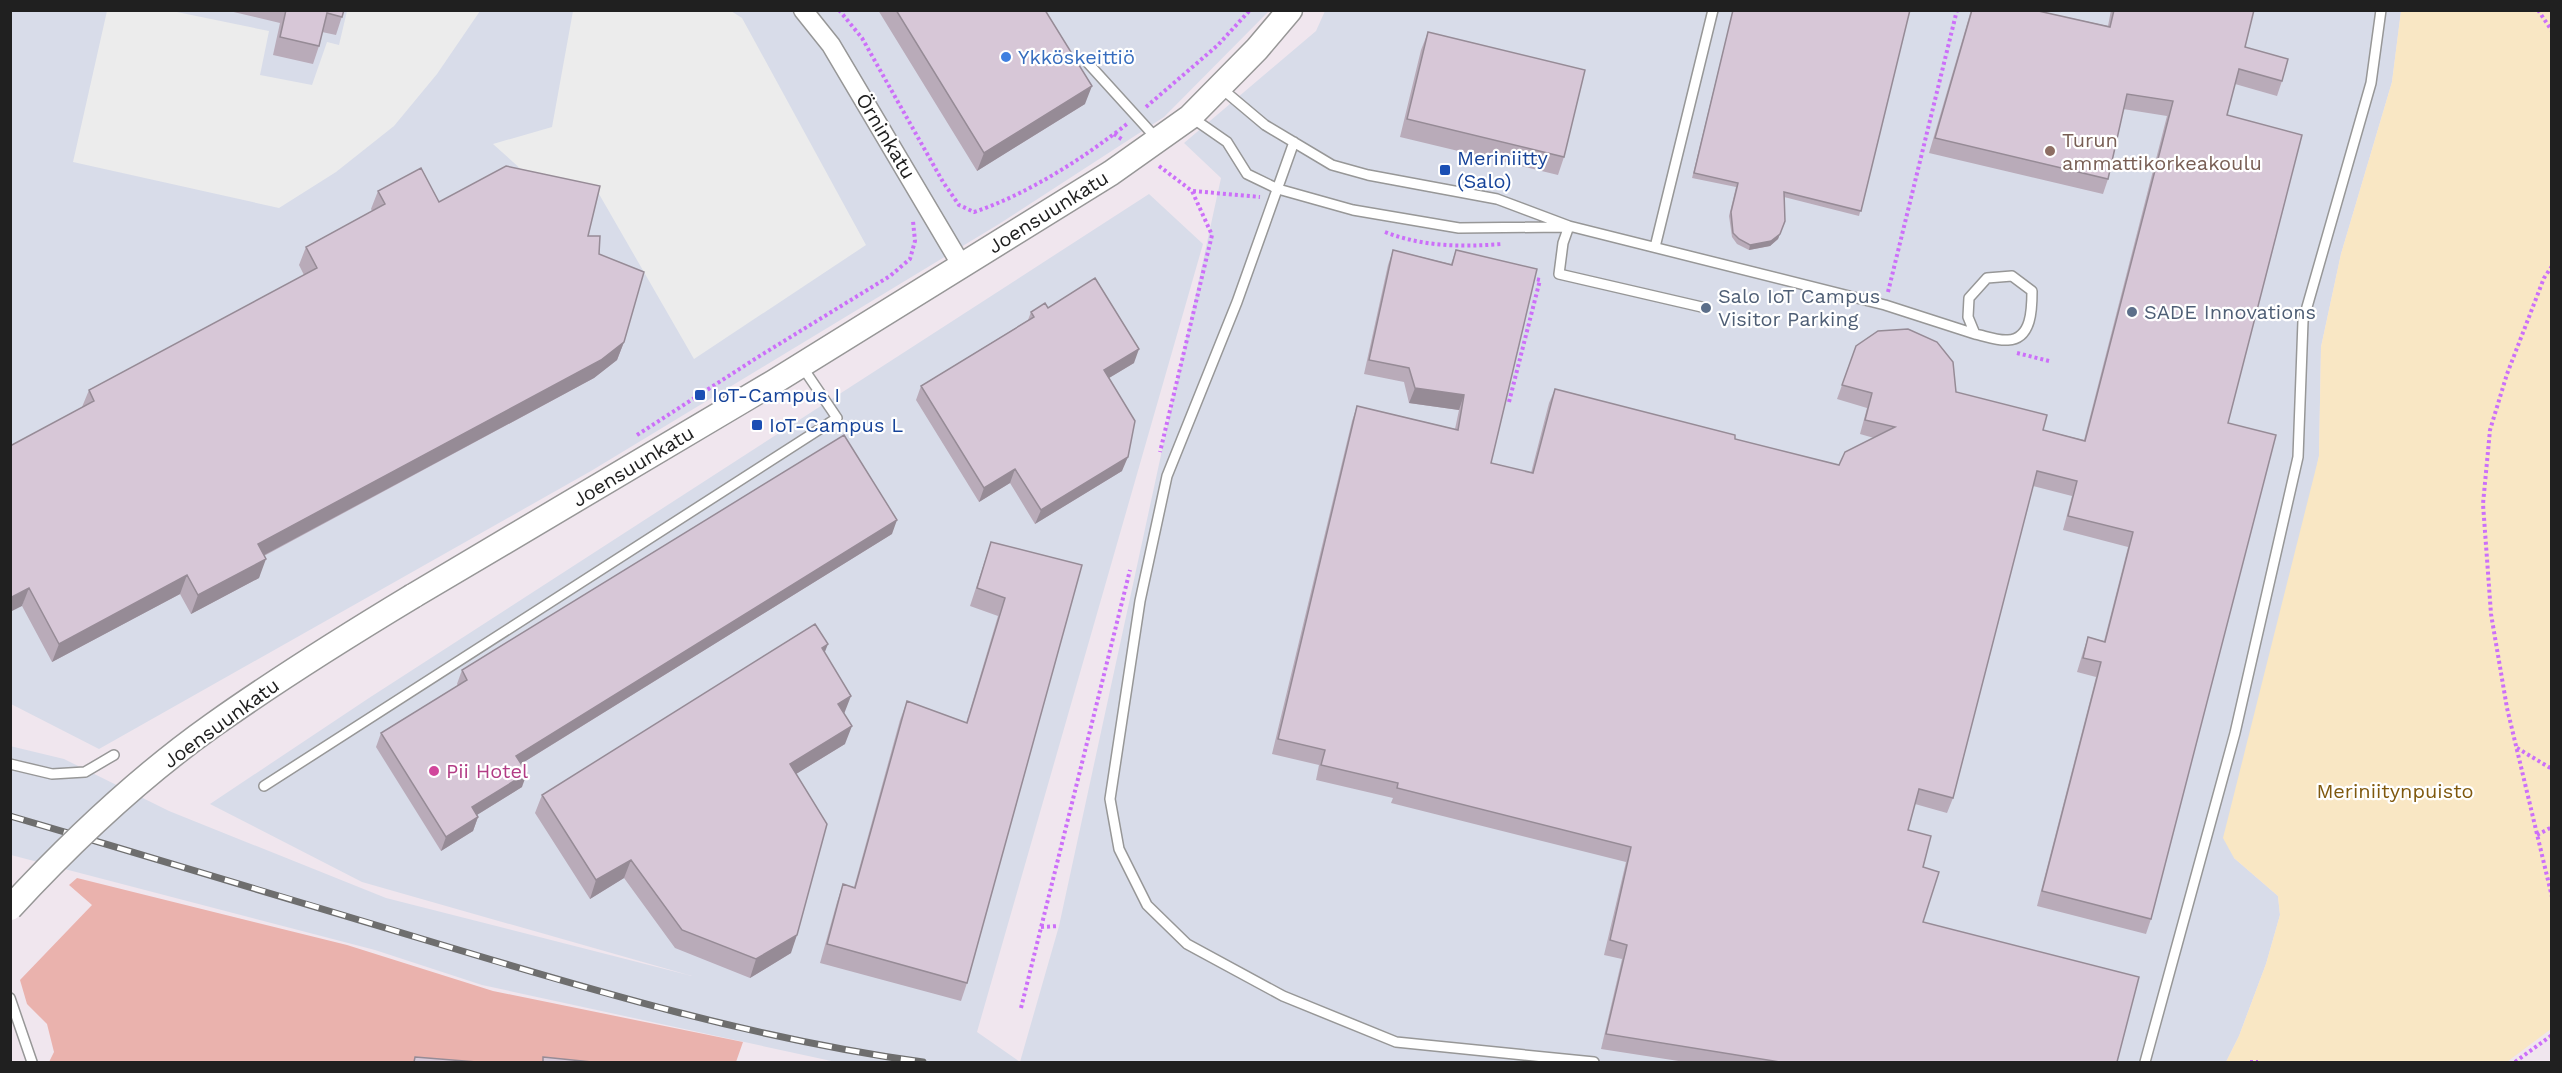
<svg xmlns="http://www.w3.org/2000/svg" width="2562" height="1073" font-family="'Work Sans',sans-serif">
<rect width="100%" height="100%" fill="#f0e6ee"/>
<path fill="#d8dce9" d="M10 11H1269L1164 117 999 224 591 471 99 749 11 704Z
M1325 11H2401L2392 82 2341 254 2321 347 2319 456 2234 858 2278 896 2280 915 2266 964 2239 1036 2226 1062H836L482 985 375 950 11 855 10 746 64 759 169 811 386 898 692 976 362 882 210 804 369 698 1149 194 1203 244 977 1032 1020 1062 1059 926 1221 178 1184 143 1316 31Z"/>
<path fill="#eab2ad" d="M77 878 347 945 493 991 743 1042 736 1062H49L54 1052 47 1024 27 1004 20 980 92 905 69 885Z"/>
<path fill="#f9e7c4" d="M2401 11H2551V1029L2507 1062H2226L2239 1036 2266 964 2280 915 2278 896 2234 858 2223 838 2319 456 2321 347 2341 254 2392 82Z"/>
<path fill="#ececec" d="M107 11H172L269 31 260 75 312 85 327 42 339 45 347 11H480L437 74 394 126 336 172 279 208 73 162Z
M573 11H731L742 18 866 245 694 359 599 194 523 171 493 144 552 127Z"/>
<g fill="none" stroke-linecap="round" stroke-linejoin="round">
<defs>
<path id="service" d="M1087 62 1157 139
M1221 88 1265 125 1332 165 1368 175 1497 199 1569 226 1885 305 1975 334
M1191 117 1227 142 1247 174 1278 189 1353 210 1459 228 1563 227
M1294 142 1237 302 1167 476 1140 601 1110 799 1119 849 1147 905 1187 944 1283 996 1396 1042 1594 1062
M1569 226 1563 243 1559 274 1706 308
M1655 247 1713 10
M2012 276 2032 291C2032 308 2032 339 2008 340 1998 341 1985 336 1975 334L1968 317 1969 298 1987 278Z
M10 764 52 774 85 772 114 755
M264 786 837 418 801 365
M10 998 32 1062
M2145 1062 2235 733 2298 457 2303 321 2371 83 2381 10"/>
<path id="minor" d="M803 10 831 45 962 266"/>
<path id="tertiary" d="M413 596 774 382 1111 173 1190 117 1257 49 1290 10"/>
</defs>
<use href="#service" stroke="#979797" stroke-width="12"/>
<use href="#minor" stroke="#979797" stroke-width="21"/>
<use href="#tertiary" stroke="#979797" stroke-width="27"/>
<path stroke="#cc6ff9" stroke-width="4" stroke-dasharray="3 3" stroke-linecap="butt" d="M839 10 862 38 943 182 959 205 974 212C1026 195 1084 158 1127 124
M2538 10 2552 31
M1146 107 1218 45 1250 10
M1114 134 1123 140
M1159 166 1192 191 1212 235 1160 452
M1193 191 1260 197
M1385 232C1424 247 1461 247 1502 244
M2552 266 2544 278 2507 374 2490 430 2483 504 2491 614 2507 708 2552 897
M1888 292 1957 10
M2017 353 2049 361
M1509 402 1540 280 1531 278
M637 435 758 357 890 276 910 259 915 241 913 221
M2517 748 2552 769
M2537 835 2552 827
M1041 927 1059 926
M1021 1008 1130 570
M2250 1062H2258
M2515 1062 2552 1035"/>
<use href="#service" stroke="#fff" stroke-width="9"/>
<use href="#minor" stroke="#fff" stroke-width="18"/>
<use href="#tertiary" stroke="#fff" stroke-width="24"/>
<defs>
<path id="rail" d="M10 816C150 857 290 899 429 941 591 990 755 1039 923 1062"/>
</defs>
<use href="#rail" stroke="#6e6e6e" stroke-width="7"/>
<use href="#rail" stroke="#fff" stroke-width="4.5" stroke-dasharray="14" stroke-linecap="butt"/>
<defs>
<path id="tertiary-bridge" d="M10 908C70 843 141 776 213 725 278 679 345 637 413 596"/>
</defs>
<use href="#tertiary-bridge" stroke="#979797" stroke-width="27" stroke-linecap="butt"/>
<use href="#tertiary-bridge" stroke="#fff" stroke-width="24"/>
</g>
<path fill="#b9abb9" d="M225 10H344L336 35 322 32 319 46 313 64 273 55 280 23Z
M878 10H1045L1085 104 977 171Z
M1733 10H1910L1859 216 1784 197 1785 221 1778 239 1770 246 1749 250 1737 244 1732 237 1729 216 1736 187 1692 178Z
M1971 10H2034L2108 26 2111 10H2254L2245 47 2282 81 2277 96 2235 84 2227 115 2228 423 2151 919 2146 934 2037 906 2096 677 2077 672 2083 652 2088 637 2104 641 2128 547 2063 530 2072 496 2033 486 1953 798 1947 813 1915 804 1908 830 1923 867V922L2117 1062H1685L1601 1049 1622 959 1604 955 1626 862 1391 803 1393 798 1316 780 1319 765 1272 754 1352 421 1357 406 1455 429 1459 410 1409 403 1404 382 1364 374 1388 265 1393 250 1451 264 1456 250 1491 463 1531 473 1549 403 1555 389 1735 439 1839 465 1874 438 1860 434 1867 408 1837 399 1856 346 1956 392 2043 430 2084 440 2167 116 2123 109 2108 179 2103 194 1929 153Z
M1428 32 1564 157 1558 175 1400 137 1421 50Z
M378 191 439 202 588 236 599 254 624 342 617 360 594 378 264 556 259 578 191 614 180 594 52 662 22 606 82 407 89 390 304 275 299 265 306 247 372 211 371 209Z
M1048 308 1134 363 1109 378 1122 471 1035 524 1010 483 979 502 916 400 921 386 1028 320 1031 312Z
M892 534 521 764 522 787 477 815 478 817 473 831 441 851 376 747 381 733 458 686 457 684 462 670Z
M991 542 1082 565 967 983 961 1001 820 963 837 902 843 884 854 887 900 720 907 701 966 723 998 616 970 606Z
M825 653 844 714 845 744 796 774 791 953 750 978 675 948 624 878 590 899 535 813 542 795Z"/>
<path fill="#968b96" d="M1092 86 1085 104 977 171 984 153Z
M1780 234 1778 239 1770 246 1749 250 1750 245Z
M624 342 617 360 594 378 251 562 258 544Z
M1139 349 1134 363 1099 384 1104 370Z
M1415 388 1464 395 1459 410 1409 403Z
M1128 457 1122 471 1035 524 1041 510Z
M1015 469 1010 483 979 502 984 488Z
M897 520 892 534 511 770 516 756Z
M266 559 259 578 191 614 198 595Z
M187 575 180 594 52 662 59 644Z
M29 588 22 606 10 612V598Z
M828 644 821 662 822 648Z
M851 696 844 714 838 704Z
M852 726 845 744 783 782 790 764Z
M527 773 522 787 467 821 472 807Z
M478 817 473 831 441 851 446 837Z
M631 860 624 878 590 899 596 880Z
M797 935 791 953 750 978 756 959Z"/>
<path fill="#d7c7d7" stroke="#968b96" stroke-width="1.5" d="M286 10H344L342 17 327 13 319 46 280 37Z
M896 10H1045L1092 86 984 153Z
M1733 10H1910L1861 211 1784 192 1785 221 1780 234 1771 241 1750 245 1739 239 1733 233 1731 212 1738 183 1694 173Z
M1972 10H2034L2110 27 2114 10H2254L2245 47 2288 59 2282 81 2239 69 2227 115 2302 135 2228 423 2276 435 2151 919 2042 891 2101 662 2083 658 2088 637 2105 642 2133 532 2068 516 2077 481 2037 471 1953 798 1919 789 1908 830 1931 836 1923 867 1939 872 1923 922 2139 977 2117 1062H1780L1606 1034 1627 945 1610 940 1631 847 1397 788 1398 783 1321 765 1325 750 1278 739 1357 406 1458 430 1464 395 1415 388 1409 368 1369 360 1393 250 1452 265 1456 250 1537 269 1491 463 1533 473 1555 389 1735 435V439L1839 465 1845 452 1895 427 1865 420 1872 393 1842 385 1856 346 1878 331 1908 329 1937 342 1953 362 1956 392 2047 415 2043 430 2085 441 2173 101 2127 94 2108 179 1935 138Z
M1428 32 1585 70 1564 157 1407 119Z
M506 166 600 186 588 236H600L599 254 644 272 624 342 601 360 258 544 266 559 198 595 187 575 59 644 29 588 10 598V446L94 401 89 390 317 268 306 247 385 204 378 191 421 168 439 202Z
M1095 278 1139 349 1104 370 1135 421 1128 457 1041 510 1015 469 984 488 921 386 1034 317 1031 312 1045 303 1048 308Z
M844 435 897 520 516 756 527 773 472 807 478 817 446 837 381 733 467 680 462 670Z
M991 542 1082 565 967 983 827 944 843 884 855 888 907 701 967 723 1005 598 977 588Z
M815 624 828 644 822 648 851 696 838 704 852 726 790 764 827 824 797 935 756 959 682 930 631 860 596 880 542 795Z
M415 1057 477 1062H414Z
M543 1057 592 1062H543Z"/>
<circle fill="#3f7fe0" stroke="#fff" stroke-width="2" cx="1006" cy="57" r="6"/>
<circle fill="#8d6e63" stroke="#fff" stroke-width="2" cx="2050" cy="151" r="6"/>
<g fill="#1a4fb4" stroke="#fff" stroke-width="2">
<rect x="1439" y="164" width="12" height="12" rx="3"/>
<rect x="694" y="389" width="12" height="12" rx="3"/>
<rect x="751" y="419" width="12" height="12" rx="3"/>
</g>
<g fill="#5c6f8a" stroke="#fff" stroke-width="2">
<circle cx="1706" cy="308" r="6"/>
<circle cx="2132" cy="312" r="6"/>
</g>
<circle fill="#d1479c" stroke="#fff" stroke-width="2" cx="434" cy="771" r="6"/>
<g text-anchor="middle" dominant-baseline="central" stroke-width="4.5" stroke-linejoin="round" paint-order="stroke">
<g font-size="20" fill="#366cbe" stroke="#fff" text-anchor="start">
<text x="1018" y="57">Ykköskeittiö</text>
</g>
<g font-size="20" fill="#202020" stroke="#fff">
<text transform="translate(886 136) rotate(59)">Örninkatu</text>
<text transform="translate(1048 212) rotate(-32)">Joensuunkatu</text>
<text transform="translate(633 466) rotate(-31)">Joensuunkatu</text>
<text transform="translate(221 723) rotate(-36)">Joensuunkatu</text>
</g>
<g font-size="20" fill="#785e54" stroke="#fff" text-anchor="start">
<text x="2062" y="140">Turun<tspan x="2062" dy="23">ammattikorkeakoulu</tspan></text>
</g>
<g font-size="20" fill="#164399" stroke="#fff" text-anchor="start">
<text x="1457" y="158">Meriniitty<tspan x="1457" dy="23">(Salo)</tspan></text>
<text x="712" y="395">IoT-Campus I</text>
<text x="769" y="425">IoT-Campus L</text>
</g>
<g font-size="20" fill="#4e5e75" stroke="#fff" text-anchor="start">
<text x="1718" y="296">Salo IoT Campus<tspan x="1718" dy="23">Visitor Parking</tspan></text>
<text x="2144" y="312">SADE Innovations</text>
</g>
<g font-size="20" fill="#b23c85" stroke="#fff" text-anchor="start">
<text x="446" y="771">Pii Hotel</text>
</g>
<g font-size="20" fill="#7f580d" stroke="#fff">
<text x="2395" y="791">Meriniitynpuisto</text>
</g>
</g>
<rect width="2562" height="1073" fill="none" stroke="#202020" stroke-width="24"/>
</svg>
